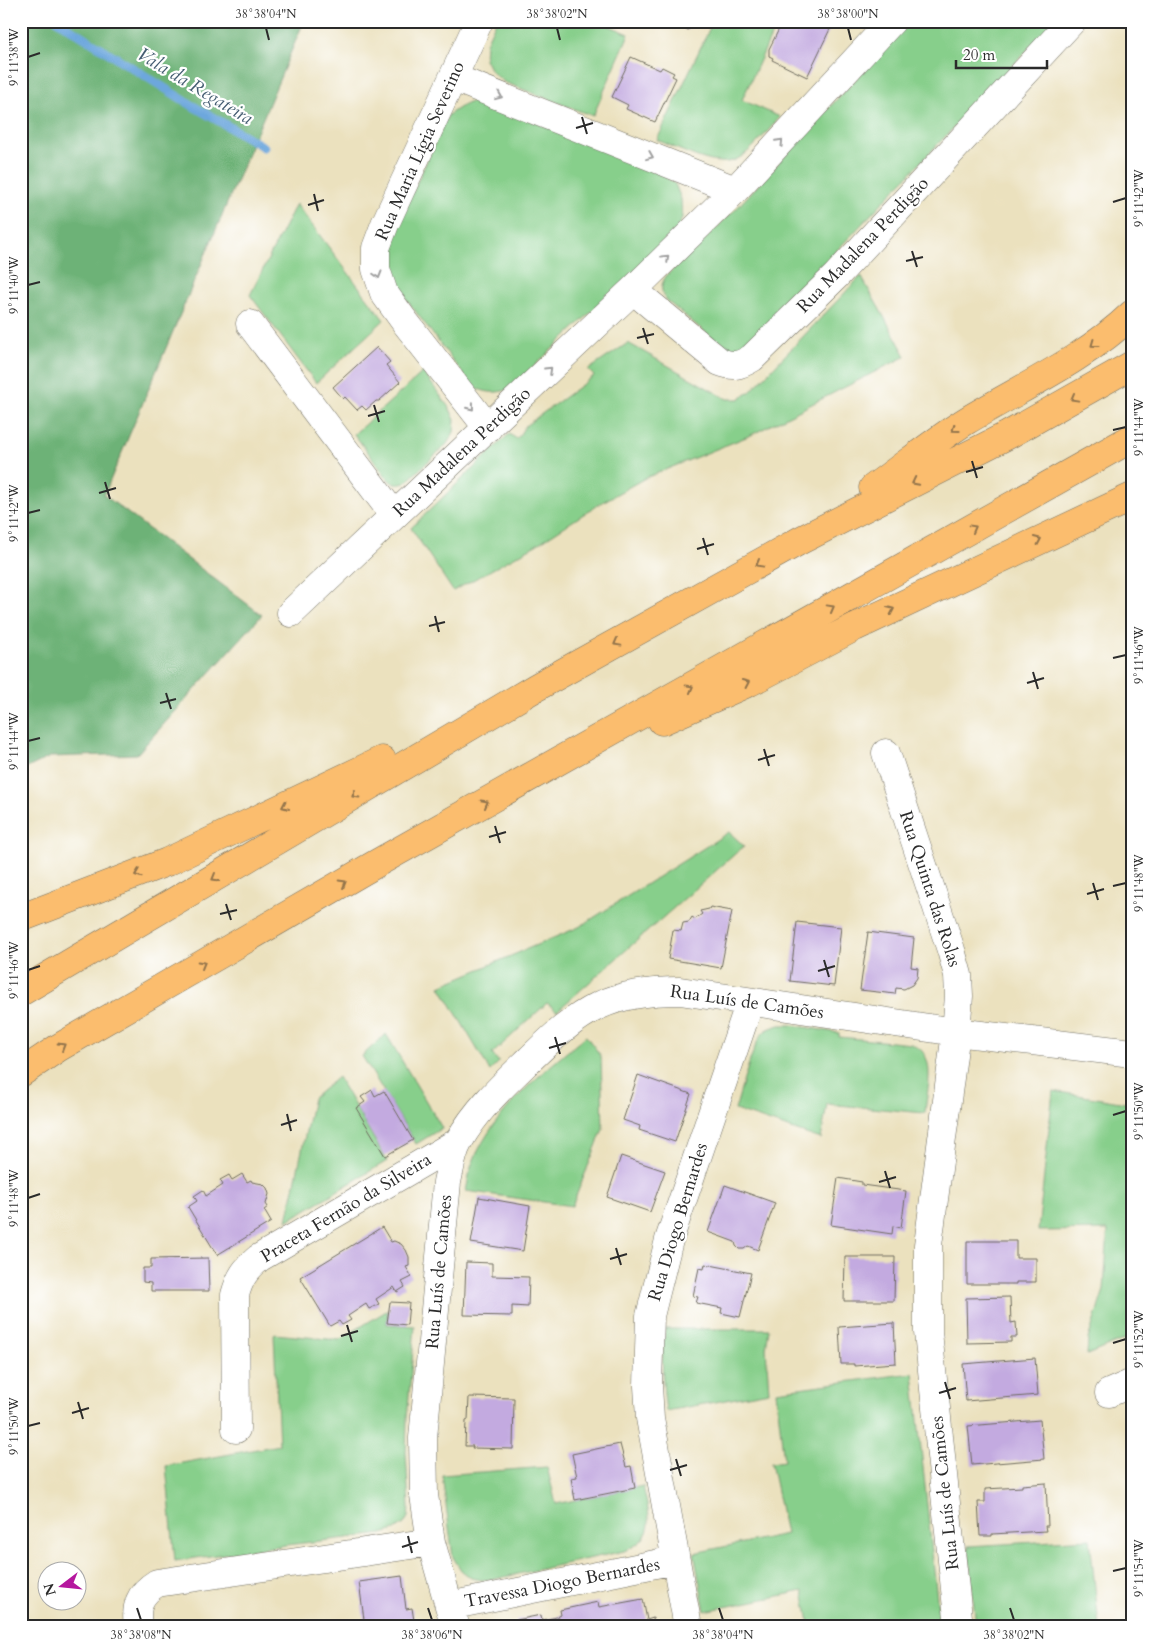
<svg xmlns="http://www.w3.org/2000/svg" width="1153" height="1648" font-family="Cardo,serif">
<rect width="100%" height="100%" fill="#fff"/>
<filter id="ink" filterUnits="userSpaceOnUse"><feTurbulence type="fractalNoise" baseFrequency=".02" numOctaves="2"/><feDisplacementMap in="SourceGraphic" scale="10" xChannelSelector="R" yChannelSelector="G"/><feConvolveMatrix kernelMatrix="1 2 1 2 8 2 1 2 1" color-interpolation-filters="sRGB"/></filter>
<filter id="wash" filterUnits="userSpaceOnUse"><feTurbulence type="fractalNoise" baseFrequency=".0096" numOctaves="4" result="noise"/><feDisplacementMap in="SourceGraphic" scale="20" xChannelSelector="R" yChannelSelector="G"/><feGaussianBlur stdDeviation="1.12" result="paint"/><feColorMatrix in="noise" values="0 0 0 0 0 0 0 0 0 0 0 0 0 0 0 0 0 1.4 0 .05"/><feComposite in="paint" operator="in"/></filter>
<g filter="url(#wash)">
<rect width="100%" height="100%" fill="#ebe1be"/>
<path fill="#87cf8b" stroke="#597d5b" d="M496 21H598L629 34 593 116 504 82 491 71 485 59 486 43Z
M713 21H778L742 100 780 117C770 128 749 155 735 160 714 169 678 148 657 140Z
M909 21H1055L746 346 739 350H727L667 301C660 291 660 285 667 275L736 209Z
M473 101 488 103 662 174 675 184 681 199 682 218 676 232 510 389C494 394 488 393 473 387L397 287C388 270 388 261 390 241L448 115 460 107Z
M296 204 384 320 316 383 250 295Z
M861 276 906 356 751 435 645 478 599 504 536 545 453 591 411 528 509 434 517 439 525 426 594 376 588 370 628 343 727 399H739L750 392Z
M423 372 450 409 455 420 454 432 447 444 405 483C398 485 395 485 389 480L354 434Z
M729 832 744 846 557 1011 547 1003 492 1054 499 1062 490 1071 440 986 579 927Z
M780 1025H792L839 1033V1037L912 1044C916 1047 920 1048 922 1051 935 1066 926 1095 925 1113L827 1104 821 1139 735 1110C740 1094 753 1043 763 1033 768 1028 774 1027 780 1025Z
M386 1034 442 1128 416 1144 362 1056Z
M586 1036 601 1056 603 1129 572 1206 466 1191C468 1182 469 1173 472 1164 494 1110 542 1073 586 1036Z
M338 1077 387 1161 287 1221 313 1098Z
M1053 1091 1132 1104V1338L1130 1337 1087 1355 1088 1339 1104 1290 1108 1230 1038 1231Z
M388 1310 387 1324 415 1326 407 1418 406 1453 409 1508 408 1517 404 1524 395 1530 382 1534 286 1545 175 1561 166 1466 279 1445 274 1334 339 1340Z
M665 1329H769L766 1348 769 1392 666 1411C662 1381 661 1359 665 1329Z
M913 1373 940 1627H810L803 1591 705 1611 694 1553 786 1534 771 1463 784 1461 776 1391Z
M547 1467 556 1504 643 1486C649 1516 659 1537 624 1551L495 1579 482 1580 471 1578 461 1570 453 1557 442 1475Z
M1090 1539 1099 1627H976L968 1546Z"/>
<path fill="#6db277" stroke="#4c6e51" d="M21 21H304L104 495 262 615 137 754 50 757 21 771Z"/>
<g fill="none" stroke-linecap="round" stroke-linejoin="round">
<path stroke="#6da7dd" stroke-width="9" d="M58 21 193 106 264 147"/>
</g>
<g id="blocks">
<path fill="#c3aae0" d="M670 21H693L688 30Z
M783 21H820L831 27 807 77 772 60 773 58 769 56V49Z
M631 57 660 70 662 67 674 73 672 76 676 78 655 122 626 109 628 105 612 97Z
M377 347 390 362 386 365 400 382 379 401H376L366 410 362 406 357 410 345 397 343 399 333 387Z
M710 907 732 911 721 968 668 959 673 930 681 931 683 923 689 922 692 917 695 919 702 914 700 911 709 909Z
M797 922 841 927 834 986 790 981Z
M868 932 914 938 911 967 918 968 917 978 912 985 904 989 896 988 895 994 860 990Z
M638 1075 691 1094 675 1142 639 1130 640 1126 623 1120Z
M372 1090 375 1096 384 1091 413 1140 385 1156 356 1108 365 1102 361 1097Z
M621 1156 665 1171 650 1212 607 1197Z
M242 1174 247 1182 251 1180 252 1182 263 1184 267 1188 269 1194 266 1204 268 1207 264 1210 271 1222 217 1255 188 1207 197 1201 194 1196 203 1190 206 1196 223 1185 220 1180 229 1175 232 1180Z
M838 1178 862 1182V1185L906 1191 901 1228 893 1226 892 1234 831 1225Z
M725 1185 775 1203 758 1250 748 1246 744 1249H739L736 1246 735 1242 708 1232Z
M479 1197 530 1206 523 1251 471 1243Z
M382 1227 391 1242 394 1241 401 1244 406 1250 409 1257V1266L406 1267 412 1277 402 1282 405 1287 397 1292 394 1287 376 1299 379 1304 369 1309 366 1304 348 1316 351 1320 342 1325 339 1321 330 1326 300 1277Z
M967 1241H1016V1258H1036V1282H1016V1284H967Z
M845 1257H895L894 1301H844Z
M208 1258 209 1291H151V1283L143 1282V1268H151V1259Z
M466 1262 492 1263V1276L529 1277 528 1307 512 1306V1316L464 1315Z
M705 1264 751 1273 740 1317 721 1313 722 1308 696 1303 698 1297 693 1296 699 1268 704 1269Z
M1010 1297 1011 1323 1016 1322 1017 1337H1011V1342L967 1343 966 1298Z
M390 1302 409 1303 407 1325 387 1323Z
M894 1323 896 1363 854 1366V1364H841L839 1327Z
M1035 1358 1038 1395 966 1401 963 1364Z
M469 1397 514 1398 513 1449 472 1448 473 1446H465L466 1421 468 1420Z
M1040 1420 1044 1459 972 1465 968 1426Z
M620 1444 626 1467 631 1466 635 1488 575 1500 571 1478 577 1477 572 1454Z
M1046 1483 1048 1526H1045L1046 1531 992 1534V1536H980L978 1502H985V1489L1022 1487V1485Z
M402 1576 406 1609 412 1608 415 1627H365L359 1582Z
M643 1599 647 1620 653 1618 654 1627H517L516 1620 541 1615 542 1620 557 1617 561 1615 560 1610 598 1602 599 1607Z"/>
</g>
</g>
<g filter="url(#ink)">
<use href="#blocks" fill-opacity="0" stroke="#6e6b5e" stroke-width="1"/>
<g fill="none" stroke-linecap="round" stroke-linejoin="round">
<defs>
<path id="street" d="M479 21 385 224 376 248V269L384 293 405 322 488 428
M454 78 735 190
M633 290 720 362C733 367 739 366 752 358L836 276 1072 21
M250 324 394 515
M291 613 633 290 735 190 892 21
M886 753 951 950 958 975 959 996 956 1032 928 1245V1332L959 1627
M1109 1393 1132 1383
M236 1429 235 1295C240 1277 245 1270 259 1258L458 1142
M449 1606 675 1560
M138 1627C135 1606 139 1594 157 1583L431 1542
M456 1627 449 1606 431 1542 424 1495 423 1438 447 1182C450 1169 452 1153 459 1141 476 1110 503 1085 529 1060 550 1040 571 1019 598 1006 623 994 653 991 680 991L956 1032 1132 1053
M688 1627 650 1418 648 1386 650 1316 669 1240 750 1002"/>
<path id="highway" d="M873 488C904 466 934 441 966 421 1022 387 1084 360 1132 314
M662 721 750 682 855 627 1132 497
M21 918 167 862 382 760
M21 992 535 688 801 540 1008 435 1132 365
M21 1073 58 1048 379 862 1132 438"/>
</defs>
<use href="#street" stroke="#6e6b5e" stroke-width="29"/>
<use href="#highway" stroke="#6e6b5e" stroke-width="29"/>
<use href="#street" stroke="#fff" stroke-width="28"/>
<use href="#highway" stroke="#fbbd6e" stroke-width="28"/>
</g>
<defs><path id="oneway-chevron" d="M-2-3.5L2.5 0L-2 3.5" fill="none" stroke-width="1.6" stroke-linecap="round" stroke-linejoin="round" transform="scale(1.25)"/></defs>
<g stroke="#a0a0a0">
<use href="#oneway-chevron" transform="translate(499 96) rotate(22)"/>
<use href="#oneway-chevron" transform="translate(780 142) rotate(-47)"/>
<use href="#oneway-chevron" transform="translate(650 156) rotate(22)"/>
<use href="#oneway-chevron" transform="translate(666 258) rotate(-44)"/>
<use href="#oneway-chevron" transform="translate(378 275) rotate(74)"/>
<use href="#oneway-chevron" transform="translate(549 370) rotate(-44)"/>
<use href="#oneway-chevron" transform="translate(471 407) rotate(52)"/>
</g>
<g stroke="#93744c">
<use href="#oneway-chevron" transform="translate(1094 344) rotate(144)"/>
<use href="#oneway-chevron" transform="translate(1074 398) rotate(151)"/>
<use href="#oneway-chevron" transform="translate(955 429) rotate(144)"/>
<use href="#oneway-chevron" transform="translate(915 482) rotate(153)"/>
<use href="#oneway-chevron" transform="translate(973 528) rotate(-29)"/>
<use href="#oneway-chevron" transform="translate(1038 540) rotate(-25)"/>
<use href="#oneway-chevron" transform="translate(759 564) rotate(151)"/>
<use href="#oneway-chevron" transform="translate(831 608) rotate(-29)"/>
<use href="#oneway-chevron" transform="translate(891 610) rotate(-25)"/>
<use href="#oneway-chevron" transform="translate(617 643) rotate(151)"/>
<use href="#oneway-chevron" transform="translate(746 683) rotate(-25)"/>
<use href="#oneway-chevron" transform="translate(690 688) rotate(-29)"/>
<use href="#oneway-chevron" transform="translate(355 795) rotate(149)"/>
<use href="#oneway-chevron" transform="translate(485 803) rotate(-29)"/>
<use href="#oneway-chevron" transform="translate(285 806) rotate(155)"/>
<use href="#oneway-chevron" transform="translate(138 874) rotate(159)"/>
<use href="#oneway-chevron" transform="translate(215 878) rotate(150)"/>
<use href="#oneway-chevron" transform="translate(343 883) rotate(-30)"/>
<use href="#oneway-chevron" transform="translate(202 964) rotate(-30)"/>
<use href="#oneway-chevron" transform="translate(62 1046) rotate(-31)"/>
</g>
</g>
<path fill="none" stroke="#2b2b2b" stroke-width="2" d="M266 28 269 40M557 28 560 40M848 28 851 40M28 57 40 53M582 117 587 134M576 128 593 123M314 194 318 211M1113 202 1126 198M308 205 324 200M912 251 917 267M906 261 923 257M28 285 40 282M643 328 648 344M637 338 654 334M374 405 379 422M368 416 385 411M1113 430 1126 427M972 461 977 478M966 472 983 467M105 482 110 499M99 493 116 488M28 513 40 510M703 538 708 555M697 549 714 544M435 616 439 632M429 626 445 622M1113 658 1126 655M1033 672 1038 689M1027 683 1044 678M166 693 171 709M160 703 176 699M28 741 40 738M764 749 769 766M758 760 775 755M495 826 500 843M489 837 506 832M1093 883 1098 900M1113 886 1126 883M1087 894 1104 889M226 904 231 920M220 914 237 910M824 960 829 977M28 970 40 966M818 971 835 966M555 1037 560 1054M549 1048 566 1043M287 1114 291 1131M1113 1115 1126 1111M281 1125 297 1120M885 1171 890 1188M879 1182 896 1177M28 1198 40 1194M616 1248 621 1265M610 1259 627 1254M347 1325 352 1342M341 1336 358 1331M1113 1343 1126 1339M945 1382 950 1399M939 1393 956 1388M78 1402 83 1419M72 1413 89 1408M28 1426 40 1423M676 1459 681 1476M670 1470 687 1465M408 1536 412 1553M402 1547 418 1542M1113 1571 1126 1568M137 1608 141 1620M428 1608 432 1620M719 1608 723 1620M1010 1608 1014 1620"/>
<g text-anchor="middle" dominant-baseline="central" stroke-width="4.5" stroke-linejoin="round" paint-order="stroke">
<g font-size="18" fill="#2b2b2b" stroke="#fff">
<text transform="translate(420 151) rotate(-66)">Rua Maria Lígia Severino</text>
<text transform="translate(863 245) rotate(-46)">Rua Madalena Perdigão</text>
<text transform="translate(462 452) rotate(-43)">Rua Madalena Perdigão</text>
<text transform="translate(930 889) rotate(72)">Rua Quinta das Rolas</text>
<text transform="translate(747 1002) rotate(8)">Rua Luís de Camões</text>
<text transform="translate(346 1208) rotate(-31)">Praceta Fernão da Silveira</text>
<text transform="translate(678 1222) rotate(-73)">Rua Diogo Bernardes</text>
<text transform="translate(439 1272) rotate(-85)">Rua Luís de Camões</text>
<text transform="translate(945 1493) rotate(-96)">Rua Luís de Camões</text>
<text transform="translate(562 1583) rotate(-11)">Travessa Diogo Bernardes</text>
</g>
<g font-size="19" font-style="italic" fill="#455d72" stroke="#fff">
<text transform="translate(195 86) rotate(31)">Vala da Regateira</text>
</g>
</g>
<rect width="1153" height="1648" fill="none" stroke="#fff" stroke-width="55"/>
<g transform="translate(62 1586) rotate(254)"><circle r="24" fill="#ffffff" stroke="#aaaaaa"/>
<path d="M0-4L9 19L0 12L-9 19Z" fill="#b5179e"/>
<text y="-8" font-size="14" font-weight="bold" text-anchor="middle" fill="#2b2b2b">N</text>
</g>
<path d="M956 60v8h91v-8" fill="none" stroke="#2b2b2b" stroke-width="2.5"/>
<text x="963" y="60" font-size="15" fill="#2b2b2b" stroke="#ffffff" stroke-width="4" paint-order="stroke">20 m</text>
<rect x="28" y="28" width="1098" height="1592" fill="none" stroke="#2b2b2b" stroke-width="2"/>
<g font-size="12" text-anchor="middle" fill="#2b2b2b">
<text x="266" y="18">38°38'04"N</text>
<text x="557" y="18">38°38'02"N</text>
<text x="848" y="18">38°38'00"N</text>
<text transform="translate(14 57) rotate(-90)" y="4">9°11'38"W</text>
<text transform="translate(1139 198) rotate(-90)" y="4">9°11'42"W</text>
<text transform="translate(14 285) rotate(-90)" y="4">9°11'40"W</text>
<text transform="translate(1139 427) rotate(-90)" y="4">9°11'44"W</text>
<text transform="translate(14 513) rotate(-90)" y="4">9°11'42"W</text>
<text transform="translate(1139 655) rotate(-90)" y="4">9°11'46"W</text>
<text transform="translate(14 741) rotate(-90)" y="4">9°11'44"W</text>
<text transform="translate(1139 883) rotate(-90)" y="4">9°11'48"W</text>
<text transform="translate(14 970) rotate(-90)" y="4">9°11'46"W</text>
<text transform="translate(1139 1111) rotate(-90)" y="4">9°11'50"W</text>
<text transform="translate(14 1198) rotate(-90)" y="4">9°11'48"W</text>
<text transform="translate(1139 1339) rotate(-90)" y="4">9°11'52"W</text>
<text transform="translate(14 1426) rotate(-90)" y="4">9°11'50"W</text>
<text transform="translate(1139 1568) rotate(-90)" y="4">9°11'54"W</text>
<text x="141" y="1639">38°38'08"N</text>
<text x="432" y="1639">38°38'06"N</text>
<text x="723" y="1639">38°38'04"N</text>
<text x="1014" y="1639">38°38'02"N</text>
</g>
</svg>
